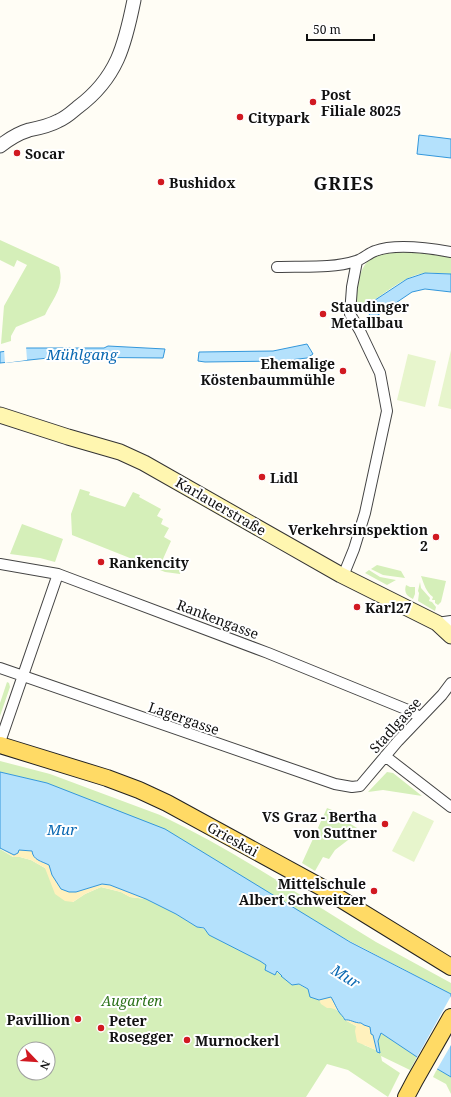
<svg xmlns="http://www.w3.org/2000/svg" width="451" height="1097" font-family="'Noto Serif',serif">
<rect width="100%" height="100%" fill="#fffdf5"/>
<path fill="#d5efb9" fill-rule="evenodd" d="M0 240 59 267C65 287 53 298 45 315L16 327 11 336V341L1 344 4 306 27 265 17 260 14 267 0 260Z
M403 250 451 254V274C443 274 434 272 426 273 402 275 379 300 357 310 356 295 357 272 368 261 376 252 393 251 403 250Z
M80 489 90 492 89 495 125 507 133 492 140 495 139 497 161 509 157 516 163 519 161 524 169 528 164 537 171 541 163 559 182 567 180 574 165 572 72 535 71 514Z
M22 524 63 539 55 562 40 558 10 554Z
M377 565 401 571 405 578 383 575 371 569Z
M369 570 380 577 396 580 387 585 365 573Z
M421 576 446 581 441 602 438 605 435 603V600H432L433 597C426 592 424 584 421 576Z
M420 582 421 588 430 598 429 601 432 602 436 607 435 611 418 601 419 593 418 591Z
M406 585 410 587H415V594L413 599C406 596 404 592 406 585Z
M7 682 9 683 10 687 0 716V703Z
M0 761 50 774 160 815C236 851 305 899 376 942 401 956 426 969 451 983V994L47 783 0 772Z
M387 772 393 773 422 796 383 790 368 792Z
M327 808 347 816 346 821 357 828 352 837 335 850 329 859 323 857 315 871 302 863Z
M0 849 13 857H20L31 860 45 868 73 902 85 894 101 887 121 892 130 897 146 899 176 914 197 927 207 930 209 935 254 957 283 976 324 998 342 1015 345 1020 356 1026 364 1045 376 1050 377 1052 380 1053 378 1041 381 1033 417 1057 410 1070 381 1056 382 1061 400 1073 388 1097 348 1070 327 1064 306 1097H0ZM24 1049H48V1073H24Z
M437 1069 451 1077V1094L446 1084 433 1077Z"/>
<path fill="#fff1bd" d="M0 848 32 851C33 860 41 861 49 865L52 875 76 892 102 884 110 885 146 899 130 897 121 892 101 887 85 894 73 902 65 901 55 894 45 868 31 860 20 857H13Z
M331 997 335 1004 337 1010 331 1008H327L321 1004 319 1000Z
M348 1019C355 1023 362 1023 370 1027L371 1033 373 1035 376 1050 357 1042 355 1031 356 1026 345 1020Z"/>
<path fill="#e7f5cc" d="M451 350V409L438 406Z
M408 354 436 361 425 407 397 400Z
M413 811 434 821 414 862 392 851Z"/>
<path fill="#b4e1fc" stroke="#3397db" d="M419 135 451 139V158L417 154Z
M425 273 451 274V292L425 289 412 292 372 319 365 307 366 306 407 279Z
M307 344 313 354 307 358 281 361 205 362 198 361 199 352 273 351Z
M108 346 165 349 163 358 58 357 0 363V352L27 348H104Z
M0 772 47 783 165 829 350 942 451 994V1077L417 1057 381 1033 378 1041 380 1053 377 1052 373 1035 371 1034 370 1027 364 1025 361 1023C354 1023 350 1019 345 1020 343 1016 341 1015 339 1012 337 1009 334 1002 331 997L319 1000 310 997 308 989 299 984 292 985 281 976H282L277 971 275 975 265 970 266 965 260 961 209 935 204 928 197 927 176 914 146 899 110 885 102 884 76 892H69L61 889 52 875 49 865C41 861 33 860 32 851L19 850 18 853 14 855 0 848Z"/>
<path fill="#fffdf5" d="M26 346 27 360 5 363 4 349Z
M451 996V1045L436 1071 416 1059Z"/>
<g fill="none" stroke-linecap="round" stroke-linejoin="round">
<defs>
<path id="minor" d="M277 267C303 266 331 269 356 261 363 259 369 253 375 251 396 243 429 248 451 252
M0 564 58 574 268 653 408 710 420 717
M343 576 354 549 365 513 387 411 380 373 360 331 350 314 352 287 357 261
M437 623 451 621
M0 668 335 784 352 787 360 786 398 741 442 695 451 683
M0 742 58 574
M385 756 451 807"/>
<path id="tertiary" d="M0 146C9 139 19 133 29 130 39 128 49 126 58 121 66 118 72 112 78 107 117 78 125 45 134 0"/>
<path id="secondary" d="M0 415 68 437 120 452 144 463 341 575 437 623 451 636"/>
<path id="primary" d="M0 745 107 778 139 790 167 803 321 887 451 967
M406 1097 415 1080 451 1017"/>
</defs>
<use href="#minor" stroke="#444" stroke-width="12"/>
<use href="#tertiary" stroke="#444" stroke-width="15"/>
<use href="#secondary" stroke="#333" stroke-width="17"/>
<use href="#primary" stroke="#222" stroke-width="18"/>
<use href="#minor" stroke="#fff" stroke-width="10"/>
<use href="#tertiary" stroke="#fff" stroke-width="13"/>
<use href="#secondary" stroke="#fff6b0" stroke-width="15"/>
<use href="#primary" stroke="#ffda65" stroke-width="16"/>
</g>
<g fill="#d11921" stroke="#fff" stroke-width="1.5">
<circle cx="313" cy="102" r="4"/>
<circle cx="240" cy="117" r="4"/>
<circle cx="17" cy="153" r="4"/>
<circle cx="161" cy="182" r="4"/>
<circle cx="323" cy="314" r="4"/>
<circle cx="343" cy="371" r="4"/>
<circle cx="262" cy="477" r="4"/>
<circle cx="436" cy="537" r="4"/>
<circle cx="101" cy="562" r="4"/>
<circle cx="357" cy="607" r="4"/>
<circle cx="385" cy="824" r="4"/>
<circle cx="374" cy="891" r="4"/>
<circle cx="78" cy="1019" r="4"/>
<circle cx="101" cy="1028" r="4"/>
<circle cx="187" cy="1040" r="4"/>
</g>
<g text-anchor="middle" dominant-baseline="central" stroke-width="4" stroke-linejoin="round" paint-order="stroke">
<g font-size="14" font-weight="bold" fill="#111" stroke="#fff" text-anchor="start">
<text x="321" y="94">Post<tspan x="321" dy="16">Filiale 8025</tspan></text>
<text x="248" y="117">Citypark</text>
<text x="25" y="153">Socar</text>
<text x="169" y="182">Bushidox</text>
<text x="331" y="306">Staudinger<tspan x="331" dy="16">Metallbau</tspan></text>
<text x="335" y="363" text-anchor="end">Ehemalige<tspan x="335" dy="16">Köstenbaummühle</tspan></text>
<text x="270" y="477">Lidl</text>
<text x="428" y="529" text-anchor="end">Verkehrsinspektion<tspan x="428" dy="16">2</tspan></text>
<text x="109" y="562">Rankencity</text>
<text x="365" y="607">Karl27</text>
<text x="377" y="816" text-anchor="end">VS Graz - Bertha<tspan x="377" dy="16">von Suttner</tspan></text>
<text x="366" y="883" text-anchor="end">Mittelschule<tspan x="366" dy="16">Albert Schweitzer</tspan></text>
<text x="70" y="1019" text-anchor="end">Pavillion</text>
<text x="109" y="1020">Peter<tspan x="109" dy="16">Rosegger</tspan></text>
<text x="195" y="1040">Murnockerl</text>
</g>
<g font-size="14" fill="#111" stroke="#fff">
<text transform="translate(221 506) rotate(30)">Karlauerstraße</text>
<text transform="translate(218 619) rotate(21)">Rankengasse</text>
<text transform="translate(184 718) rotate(19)">Lagergasse</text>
<text transform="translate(395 725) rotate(-48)">Stadlgasse</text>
<text transform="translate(233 839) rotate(29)">Grieskai</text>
</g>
<g font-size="14" font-style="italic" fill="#2b7119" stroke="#fff">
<text x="132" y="1000">Augarten</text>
</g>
<g font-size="15" font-style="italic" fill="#0b69b2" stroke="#fff">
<text x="82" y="354">Mühlgang</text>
<text x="62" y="829">Mur</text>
<text transform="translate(346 976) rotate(32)">Mur</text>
</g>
<g font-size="18" font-weight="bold" letter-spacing="1" fill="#111" stroke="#fff">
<text x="344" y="183">GRIES</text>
</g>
</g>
<g transform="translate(36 1061) rotate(115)"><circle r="19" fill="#ffffff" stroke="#a0a0a0"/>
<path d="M0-3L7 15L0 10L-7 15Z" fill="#d11921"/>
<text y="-6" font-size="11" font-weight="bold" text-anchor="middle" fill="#111111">N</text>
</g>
<path d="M307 34v6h67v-6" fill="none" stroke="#111111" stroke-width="2"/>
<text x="313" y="34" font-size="12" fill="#111111" stroke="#ffffff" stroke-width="3" paint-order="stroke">50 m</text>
</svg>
